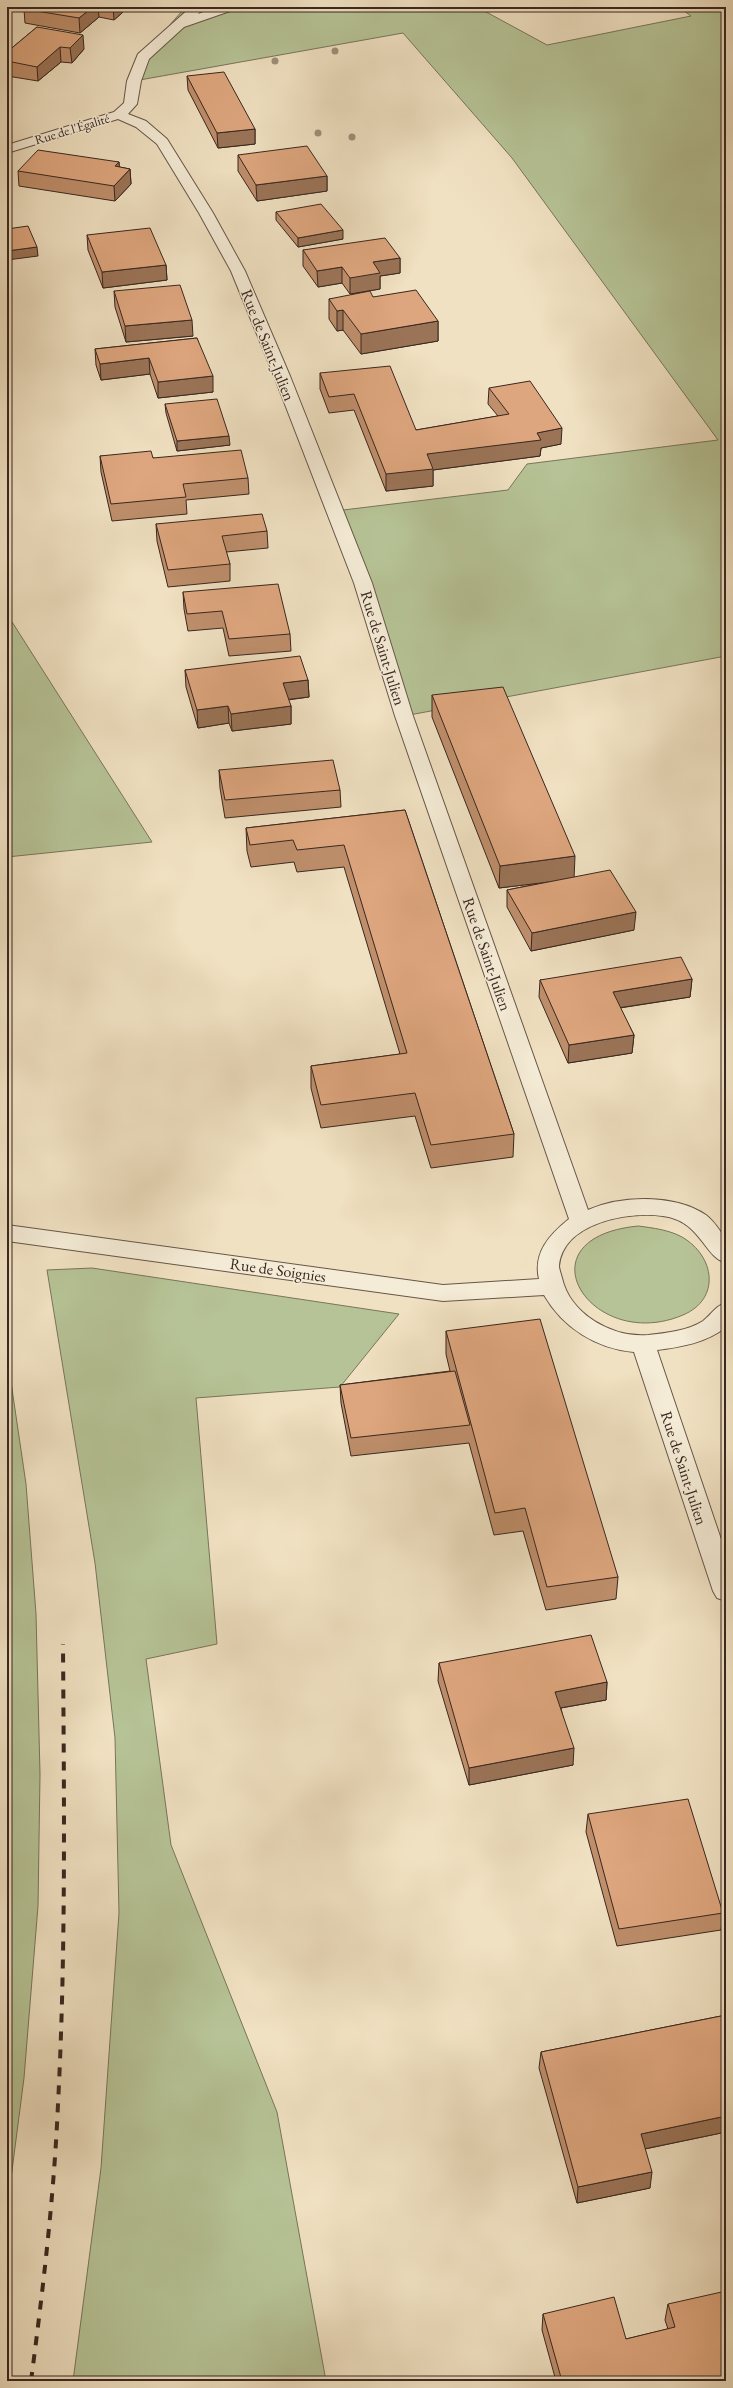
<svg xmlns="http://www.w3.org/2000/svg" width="733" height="2388" font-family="'EB Garamond',serif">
<rect width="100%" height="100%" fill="#f0e1c2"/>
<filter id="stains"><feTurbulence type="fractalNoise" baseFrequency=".005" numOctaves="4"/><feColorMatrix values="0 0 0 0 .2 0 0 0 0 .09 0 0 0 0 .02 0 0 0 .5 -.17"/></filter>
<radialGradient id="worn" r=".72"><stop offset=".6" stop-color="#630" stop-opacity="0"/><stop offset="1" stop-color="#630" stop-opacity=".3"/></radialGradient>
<path fill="#b6c396" stroke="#78755b" d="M186 7H477L547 45 691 16 679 7H726V656L404 716 335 511 508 490 527 464 718 440 512 158 403 33 134 81C148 52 164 30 186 7Z
M7 614 152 842 7 857Z
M638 1226C654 1228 669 1230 682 1237 715 1256 721 1299 683 1315 591 1354 517 1238 638 1226Z
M92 1268 399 1314 340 1387 196 1398 217 1644 146 1659 171 1845 277 2112 326 2381H73L101 2168 119 1913 115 1738 95 1563 47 1270Z
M7 1355 26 1484 36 1614 40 1774 38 1906 24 2078 7 2209Z"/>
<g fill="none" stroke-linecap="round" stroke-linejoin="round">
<defs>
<path id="minor" d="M191 7H204L198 14 217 7H235L233 10 184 27 149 59 141 81 137 104 128 114 146 121 167 139 213 213 245 271 290 376 372 583 413 716 588 1210C621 1195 675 1194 706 1215 714 1221 720 1231 726 1239V1263C703 1256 701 1221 663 1216 630 1211 563 1222 559 1266 559 1269 561 1274 562 1278 570 1314 612 1338 648 1335 666 1333 687 1331 703 1321 712 1314 715 1306 726 1303V1327C706 1343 681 1347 657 1350L726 1554V1601L717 1598 713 1591 634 1352C597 1349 563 1328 544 1295L443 1301 7 1241V1225L443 1285 539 1279C533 1253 549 1235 569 1219L395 716 354 583 274 376 231 271 199 213 157 144 136 127 118 119 7 153V145L114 112 124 103 127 81 138 54Z"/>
</defs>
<use href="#minor" stroke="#675648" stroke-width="2"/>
<use href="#minor" fill="#f5ecd7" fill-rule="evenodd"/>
<path stroke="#392720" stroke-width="4" stroke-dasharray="9 9" stroke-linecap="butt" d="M31 2381C43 2289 54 2197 58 2104 66 1951 64 1797 63 1644"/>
</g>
<g fill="#9c9079">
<circle cx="335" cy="51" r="3.5"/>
<circle cx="275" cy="61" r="3.5"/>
<circle cx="318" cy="133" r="3.5"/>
<circle cx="352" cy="137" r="3.5"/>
</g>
<path fill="#bf8f6c" stroke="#392720" d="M26 7H123V12L114 20 99 17 80 33 25 23 24 9Z
M37 27 84 49 72 63 61 62 38 81 7 76V52Z
M187 76 255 129V144L218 148 188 90Z
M238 155 327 176V191L257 201 238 171Z
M119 162V167L130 169 131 184 115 201 19 186 18 171Z
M276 212 343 239 298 247 276 220Z
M87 235 166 265 167 280 103 288 88 250Z
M303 250 400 258V273L380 276V289L350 294 342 283 318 287 303 266Z
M114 291 193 336 126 342 115 307Z
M373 297 438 321V341L361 354 343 330 337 331 329 319V299Z
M197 338 213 392 158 398 150 374 101 380 96 365 95 349Z
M320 373 416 430 498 416 488 404 489 388 561 444 541 448 540 456 433 470V486L386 491 354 410 329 413 320 389Z
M165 404 230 445 177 451 166 413Z
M100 456 153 458 248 478 249 494 186 500 187 514 112 521 101 472Z
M156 524 267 531 268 548 226 552 230 564V581L168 587 157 541Z
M183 592 290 634 291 651 229 656 223 628 188 631 184 609Z
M185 670 308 680 309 697 288 700 291 706V724L232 731 229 723 198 728 186 687Z
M432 695 574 877 634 930 531 951 507 907V890L547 882 499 888 432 717Z
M219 770 340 790 341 807 225 818 220 788Z
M405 810 514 1134 513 1157 431 1168 415 1116 321 1128 311 1088V1066L400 1054 344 867 297 872 294 862 251 867 247 851 246 828Z
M692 979 690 997 620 1008 634 1035 632 1053 568 1063 539 997 540 980Z
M446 1331 618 1577 616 1599 546 1610 523 1531 494 1535 469 1443 351 1456 341 1403 340 1385 450 1371 446 1354Z
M439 1663 607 1682 606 1700 561 1708 573 1765 469 1785 438 1681Z
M588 1814 723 1913 721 1930 617 1946 586 1832Z
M726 2015V2132L645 2149 650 2188 577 2203 539 2068 541 2052Z
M668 2304 726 2381H556L542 2330 543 2314 626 2339 668 2329 665 2320Z"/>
<path fill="#9b7458" stroke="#392720" d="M93 7H98L99 17 80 33 79 18Z
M113 7H123V12L114 20Z
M83 35 84 49 72 63 70 48Z
M60 47 61 62 38 81 37 67Z
M255 129V144L218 148 217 133Z
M119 162 120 178 115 166Z
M130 169 131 184 115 201 114 186Z
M327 176V191L257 201 256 185Z
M343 230V239L298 247V238Z
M37 247 38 256 7 260V251Z
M400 258V273L380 276V289L350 294V278L373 262Z
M166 265 167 280 103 288 102 272Z
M342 267V283L318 287 317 271Z
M343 310V330L337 331V311Z
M192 320 193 336 126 342 125 326Z
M438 321V341L361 354V334Z
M149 358 150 374 101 380 100 364Z
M213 376V392L158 398V382Z
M562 428 561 444 541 448 540 456 433 470V486L386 491V474L427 454Z
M229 436 230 445 177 451V441Z
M308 680 309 697 283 700V683Z
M228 706 229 723 198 728 197 710Z
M291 706V724L232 731 231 714Z
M575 856 574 879 499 888 500 866Z
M636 912 634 930 531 951 532 933Z
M692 979 690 997 611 1009 613 992Z
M634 1035 632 1053 568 1063 569 1045Z
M607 1682 606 1700 554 1709 555 1692Z
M574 1748 573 1765 469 1785V1768Z
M726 2116V2132L639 2150 641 2134Z
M652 2172 650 2188 577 2203 578 2187Z"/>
<path fill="#dea67e" stroke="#392720" d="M26 7H93L79 18 24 9Z
M37 27 83 35 70 48 60 47 37 67 7 61V52Z
M224 72 255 129 217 133 187 76Z
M307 146 327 176 256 185 238 155Z
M38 150 119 162 115 166 130 169 114 186 18 171Z
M321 204 343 230 298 238 276 212Z
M28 226 37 247 7 251V229Z
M150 228 166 265 102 272 87 235Z
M385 238 400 258 373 262 380 273 350 278 342 267 317 271 303 250Z
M180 285 192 320 125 326 114 291Z
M416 290 438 321 361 334 343 310 337 311 329 299 370 291 373 297Z
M197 338 213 376 158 382 149 358 100 364 95 349Z
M390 366 416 430 509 414 489 388 530 381 562 428 537 433 541 440 427 454 433 469 386 474 354 394 329 397 320 373Z
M217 399 229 436 177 441 165 404Z
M241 450 248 478 183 484 186 497 111 504 100 456 151 451 153 458Z
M262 514 267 531 222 536 230 564 168 570 156 524Z
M278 584 290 634 229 639 222 611 187 614 183 592Z
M300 656 308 680 283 683 291 706 231 714 228 706 197 710 185 670Z
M503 687 575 856 500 866 432 695Z
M333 760 340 790 225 800 219 770Z
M405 810 514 1134 431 1145 415 1093 321 1105 311 1066 407 1053 344 845 297 850 293 840 250 845 246 828Z
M610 870 636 912 532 933 507 890Z
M681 957 692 979 613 992 634 1035 569 1045 540 980Z
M540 1319 618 1577 547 1587 525 1508 495 1513 446 1331Z
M455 1371 470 1425 351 1438 340 1385Z
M591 1635 607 1682 555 1692 574 1748 469 1768 439 1663Z
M688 1799 723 1913 619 1929 588 1814Z
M726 2015V2116L641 2134 652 2172 578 2187 541 2052Z
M726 2291V2381H562L543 2314 614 2297 626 2339 675 2327 668 2304Z"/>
<g text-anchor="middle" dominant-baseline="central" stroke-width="3" stroke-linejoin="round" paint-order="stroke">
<g font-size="13" fill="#392720" stroke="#f5ecd7">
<text transform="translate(72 129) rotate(-17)">Rue de l'Égalité</text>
</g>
<g font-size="16" fill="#392720" stroke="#f5ecd7">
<text transform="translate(268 345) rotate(68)">Rue de Saint-Julien</text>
<text transform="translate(383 648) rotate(73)">Rue de Saint-Julien</text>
<text transform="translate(487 954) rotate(71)">Rue de Saint-Julien</text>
<text transform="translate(278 1270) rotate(8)">Rue de Soignies</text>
<text transform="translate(684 1468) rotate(72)">Rue de Saint-Julien</text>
</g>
</g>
<rect width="733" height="2388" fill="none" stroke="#f0e1c2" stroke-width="24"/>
<rect x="8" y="8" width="717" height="2372" fill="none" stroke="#392720" stroke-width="2"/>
<rect x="12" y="12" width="709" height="2364" fill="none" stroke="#392720"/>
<rect width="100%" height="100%" filter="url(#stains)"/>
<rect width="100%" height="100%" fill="url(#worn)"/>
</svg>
